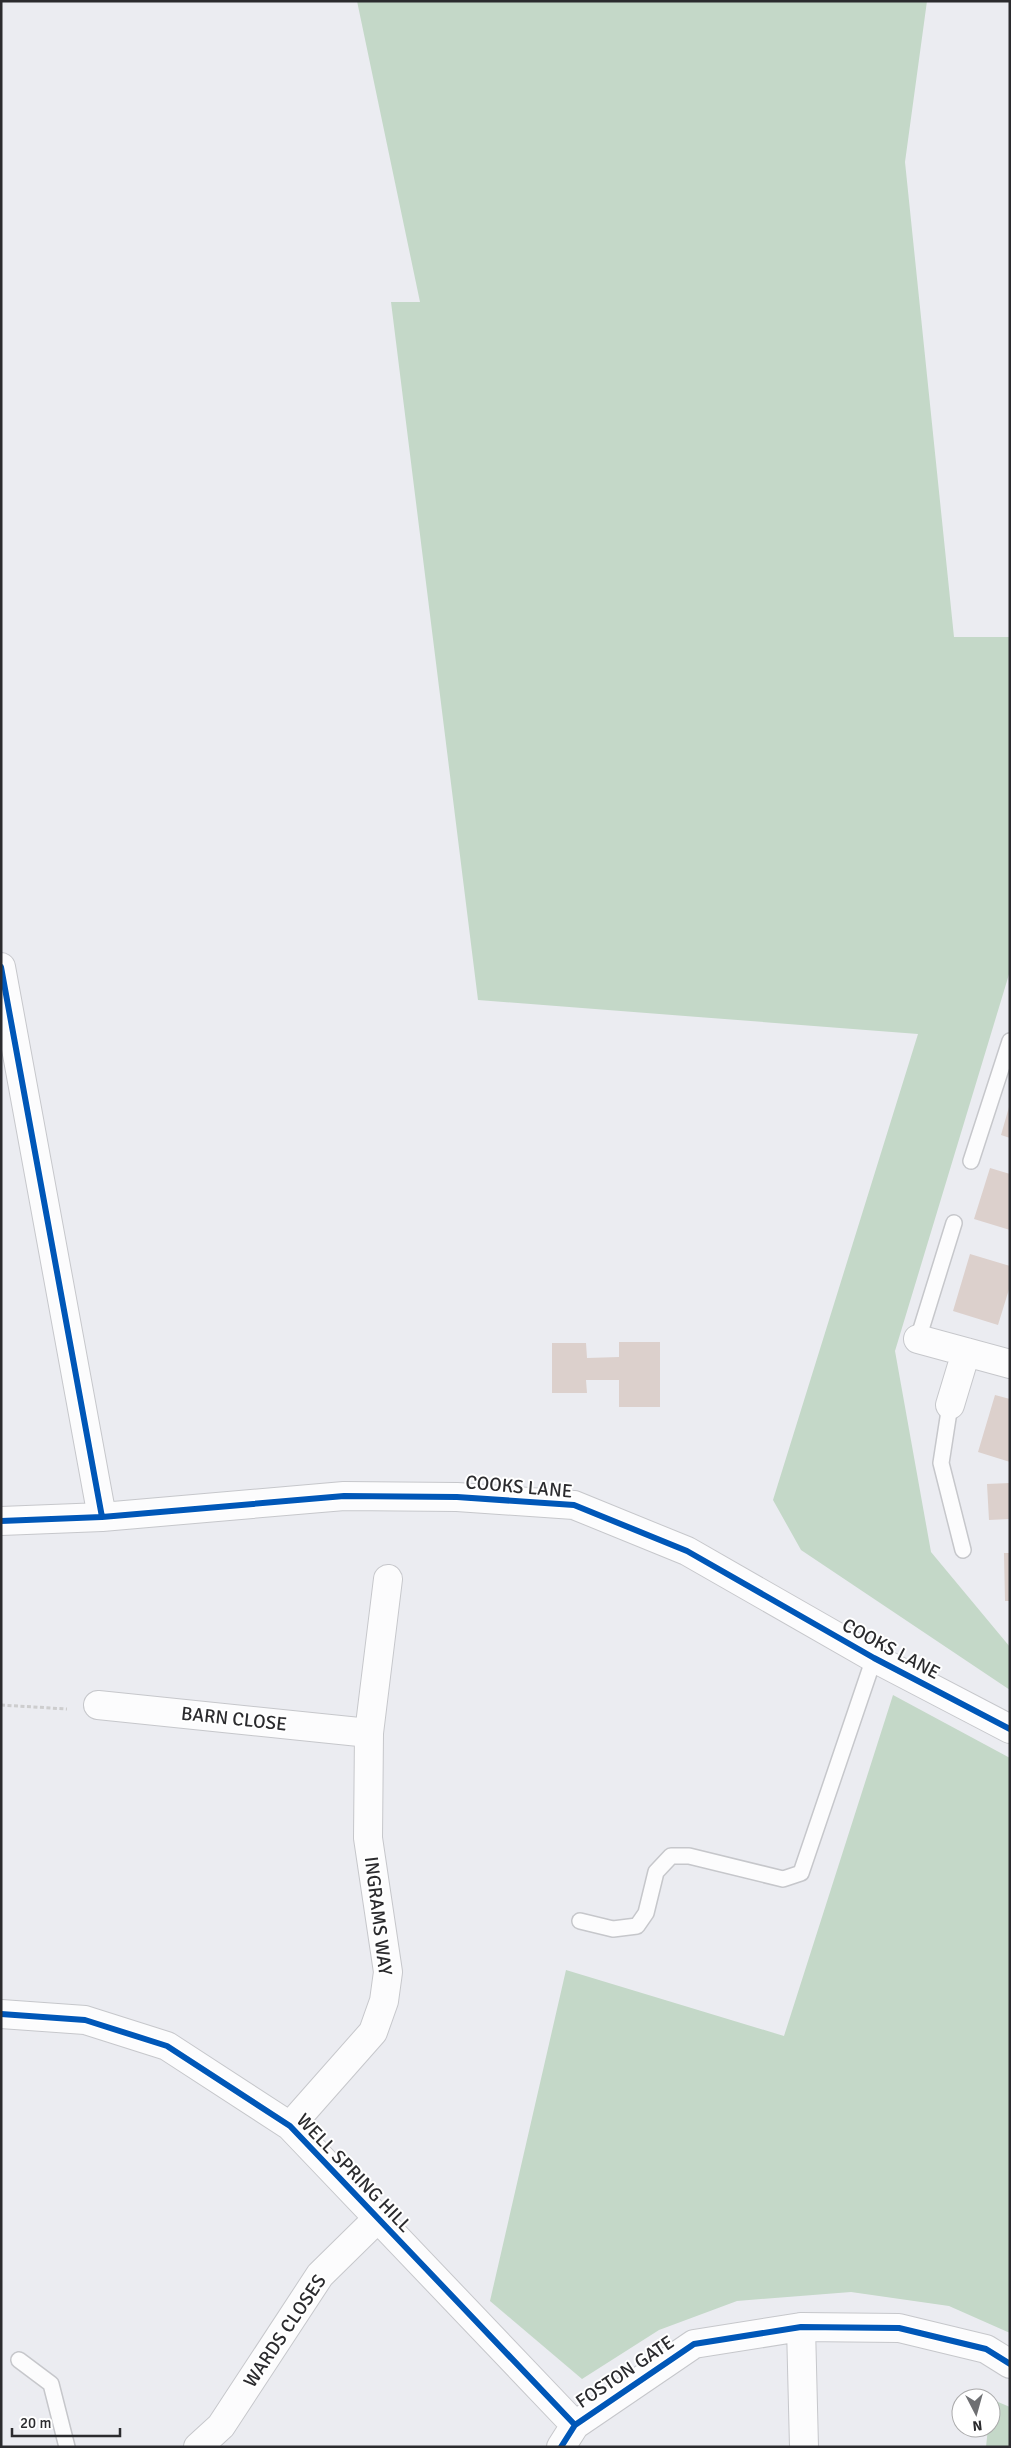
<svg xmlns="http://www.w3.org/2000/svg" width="1011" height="2448" font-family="Signika,sans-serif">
<rect width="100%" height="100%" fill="#ebecf1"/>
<path fill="#c4d8c8" d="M357 1H927L905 162 954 637H1010V971L895 1351 931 1552 1010 1647V1690L801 1550 773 1500 918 1034 478 1000 391 302H420Z
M893 1695 1010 1758V2333L949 2306 851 2292 737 2301 659 2330 582 2379 490 2301 566 1970 784 2036Z
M991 2399 1010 2407V2447H986L988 2428H991Z"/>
<path fill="#dcd0cc" d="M1009 1107H1010V1138L1001 1135Z
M990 1168 1010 1174V1230L974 1219Z
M970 1254 1010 1266V1286L998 1325 953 1311Z
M619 1342H660V1407H619V1380H586L587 1393H552V1343H586L587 1358 619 1357Z
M995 1395 1010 1399V1462L978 1452Z
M1010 1483V1519L989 1520 987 1484Z
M1004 1553H1010V1601H1005Z"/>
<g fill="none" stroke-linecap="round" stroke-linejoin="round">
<defs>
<path id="service" d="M971 1161 1010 1041
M918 1339 954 1223
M950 1405 941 1463 963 1550
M580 1921 613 1929 637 1926 646 1913 656 1872 671 1856H689L783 1879 801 1873 874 1658
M19 2360 51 2384 67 2447"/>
<path id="minor" d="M1 967 102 1517
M918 1339 1010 1364
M950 1405 966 1352
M1 1521 102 1517 344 1496 457 1497 574 1505 687 1551 874 1658 1010 1729
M98 1705 369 1733
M1 2014 85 2020 167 2046 290 2126 575 2425
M290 2126 373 2032 384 2001 388 1972 368 1838 369 1733 388 1579
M801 2327 804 2447
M198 2447 221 2426 320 2275 377 2219
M561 2447 575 2425 694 2344 801 2327 899 2328 986 2349 1010 2364"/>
</defs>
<use href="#service" stroke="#c6c7cb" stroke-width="18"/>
<use href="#minor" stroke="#c6c7cb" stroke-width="30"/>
<path stroke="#cdcdce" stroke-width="3" stroke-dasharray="4 2.5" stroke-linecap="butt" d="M1 1705 67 1709"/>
<use href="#service" stroke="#fcfcfd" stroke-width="15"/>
<use href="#minor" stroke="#fcfcfd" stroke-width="28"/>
<defs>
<path id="cycleway" d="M1 967 102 1517
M1 1521 102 1517 344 1496 457 1497 574 1505 687 1551 874 1658 1010 1729
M1 2014 85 2020 167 2046 290 2126 575 2425
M561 2447 575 2425 694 2344 801 2327 899 2328 986 2349 1010 2364"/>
</defs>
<use href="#cycleway" stroke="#fff" stroke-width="9"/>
<use href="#cycleway" stroke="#0057b8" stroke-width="6"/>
</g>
<g text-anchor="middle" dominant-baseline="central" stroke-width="4" stroke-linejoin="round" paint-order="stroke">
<g font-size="19" fill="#2b2b2e" stroke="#fff">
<text transform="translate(519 1487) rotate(5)">COOKS LANE</text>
<text transform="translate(891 1649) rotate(28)">COOKS LANE</text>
<text transform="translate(234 1719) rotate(6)">BARN CLOSE</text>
<text transform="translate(378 1916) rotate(83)">INGRAMS WAY</text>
<text transform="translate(354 2173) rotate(46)">WELL SPRING HILL</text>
<text transform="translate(285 2331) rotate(-56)">WARDS CLOSES</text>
<text transform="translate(625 2372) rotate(-34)">FOSTON GATE</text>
</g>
</g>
<rect width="1011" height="2448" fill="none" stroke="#2b2b2e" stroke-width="5"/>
<g transform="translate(976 2413) rotate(174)"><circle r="24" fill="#ffffff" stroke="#aaaaab"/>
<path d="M0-4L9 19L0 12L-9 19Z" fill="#6e6f72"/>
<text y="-8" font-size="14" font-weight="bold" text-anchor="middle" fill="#2b2b2e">N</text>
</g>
<path d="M12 2428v8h108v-8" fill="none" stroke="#2b2b2e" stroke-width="2.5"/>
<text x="20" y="2428" font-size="15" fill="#2b2b2e" stroke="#ffffff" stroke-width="4" paint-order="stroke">20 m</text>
</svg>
